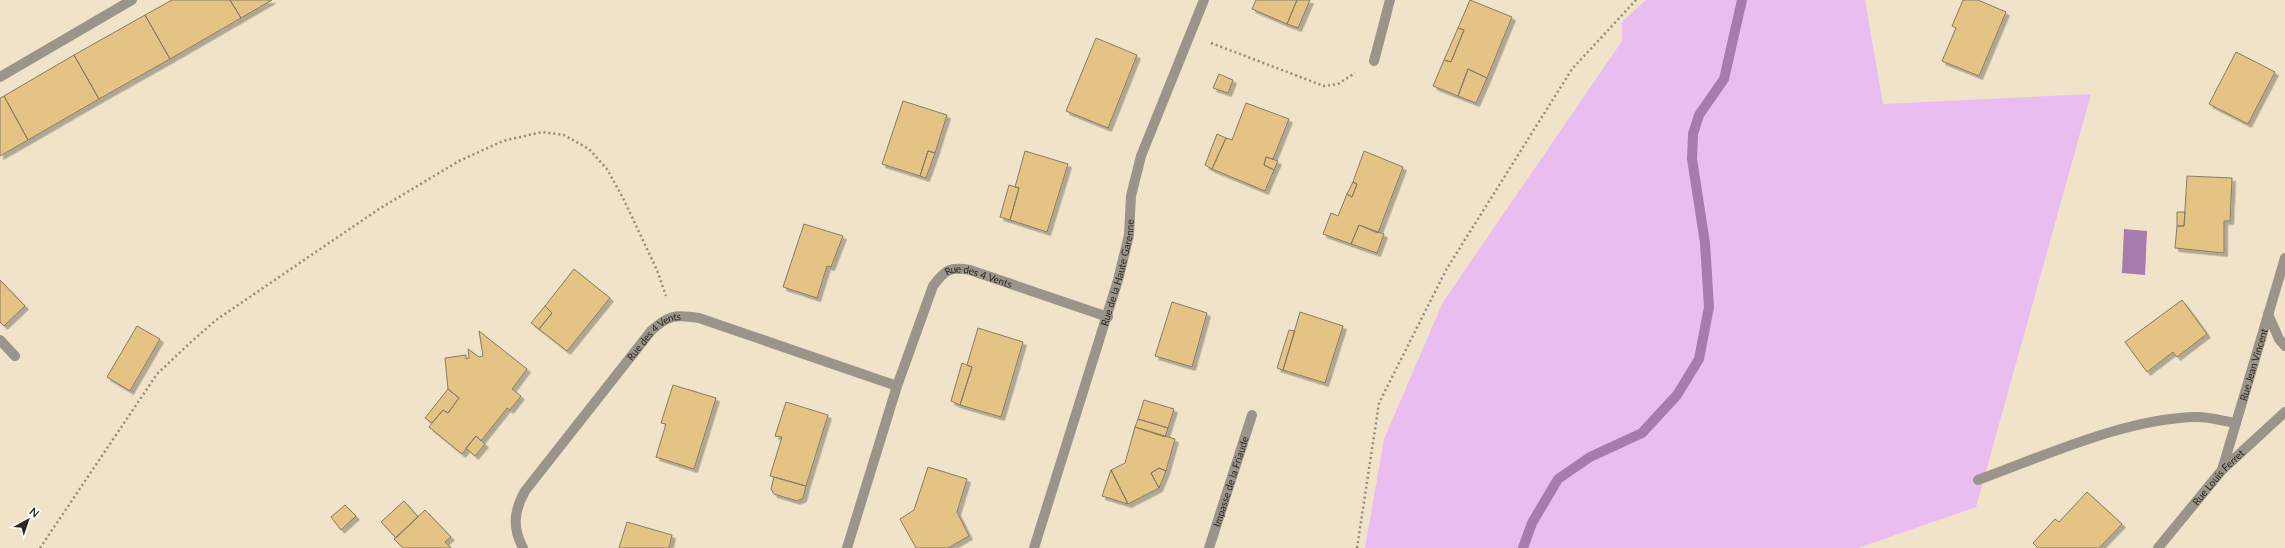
<svg xmlns="http://www.w3.org/2000/svg" width="2285" height="548" font-family="Lato,sans-serif">
<defs>
<filter id="shadow"><feDropShadow dx="3.5" dy="3.5" stdDeviation="0" flood-color="#0004"/></filter>
</defs>
<rect width="100%" height="100%" fill="#f1e3ca"/>
<path fill="#eabdf1" d="M1646 0H1865L1883 104 2091 94 1976 507 1858 548H1365L1384 439 1443 302 1622 41V22Z"/>
<path fill="#a67bad" d="M2124 229 2147 231 2145 275 2122 273Z"/>
<g fill="none" stroke-linecap="round" stroke-linejoin="round">
<path stroke="#a67bad" stroke-width="10" d="M1523 548 1532 523 1558 479 1590 457 1642 433 1677 395 1699 359 1709 307 1705 243 1692 159 1693 134 1699 115 1724 79 1742 0"/>
</g>
<path fill="#e4c385" stroke="#877b64" filter="url(#shadow)" d="M172 0H230L241 18 170 59 145 15Z
M230 0H272L241 18Z
M1256 0H1297L1287 24 1252 9Z
M1297 0H1310L1298 28 1287 24Z
M1470 0 1512 17 1487 78 1468 69 1458 96 1433 86 1444 60 1451 62 1464 30 1458 28Z
M1963 0H1978L2006 12 1979 76 1942 61 1956 28 1952 26Z
M145 15 170 59 99 99 74 55Z
M1458 28 1464 30 1451 62 1444 60Z
M1096 38 1137 55 1108 128 1066 111Z
M2236 52 2275 72 2248 124 2209 104Z
M74 55 99 99 28 140 4 96Z
M1468 69 1487 78 1476 103 1458 96Z
M1219 74 1233 80 1228 93 1213 88Z
M4 96 28 140 0 156V98Z
M903 101 947 115 935 153 928 151 920 176 882 164Z
M1246 103 1289 119 1273 159 1266 157 1264 165 1274 170 1265 191 1212 169 1226 138 1232 140Z
M1217 134 1226 138 1212 169 1205 165Z
M928 151 935 153 926 178 920 176Z
M1025 151 1068 164 1047 232 1010 220 1019 188 1015 187Z
M1364 151 1403 167 1378 233 1359 225 1351 244 1323 234 1331 213 1338 216 1347 194 1352 197 1357 184 1353 182Z
M1266 157 1278 161 1274 170 1264 165Z
M2187 176 2232 178 2230 221H2224V253L2175 248 2177 226H2184Z
M1353 182 1357 184 1352 197 1347 194Z
M1009 185 1019 188 1010 220 1000 217Z
M2177 212H2185L2184 226H2177Z
M804 224 843 236 831 267 827 266 817 298 783 287Z
M1359 225 1384 234 1377 253 1351 244Z
M574 269 610 298 567 351 539 329 552 313 545 306Z
M0 280 25 306 4 326 0 322Z
M2182 300 2207 334 2177 357 2173 352 2147 372 2125 342Z
M1172 302 1207 313 1192 367 1155 356Z
M545 306 552 313 539 329 531 323Z
M1300 312 1343 326 1325 383 1283 370Z
M137 326 160 339 130 391 107 377Z
M978 328 1023 342 1001 417 960 405 972 367 967 365Z
M1289 330 1295 331 1283 370 1277 368Z
M479 331 527 369 512 389 521 396 510 410 507 408 481 441 476 436 462 454 429 427 443 410 448 413 459 398 448 389 445 358 466 355V359L469 358 468 349 479 357 483 356Z
M962 363 972 367 960 405 951 401Z
M673 385 716 398 694 469 656 457 666 424 661 423Z
M448 389 459 398 448 413 443 410 432 423 425 418Z
M1144 400 1174 409 1168 428 1138 419Z
M786 402 828 415 806 486 770 476 782 437 775 436Z
M1138 419 1168 428 1165 437 1135 427Z
M1135 427 1175 439 1166 471 1159 468 1151 473 1159 488 1128 504 1111 470 1125 463Z
M476 436 485 444 475 456 466 448Z
M928 467 967 479 957 512 969 536 948 548H916L900 519 914 510Z
M1159 468 1166 471 1159 488 1151 473Z
M1111 470 1128 504 1102 496Z
M774 477 806 486 803 498 797 501 774 494 771 489Z
M2087 492 2122 524 2099 548H2038L2033 543 2055 519 2059 522Z
M404 501 418 517 396 538 381 522Z
M345 505 356 516 341 530 331 517Z
M425 510 451 537 445 542 451 548H403L394 539Z
M627 522 672 535 669 548H619Z"/>
<g fill="none" stroke-linecap="round" stroke-linejoin="round">
<path stroke="#958b79" stroke-width="2.5" stroke-dasharray="2 3" stroke-linecap="butt" d="M1211 43 1324 86 1338 84 1355 73
M40 548 157 374 191 342 216 320 379 209 459 161 503 141 542 132 564 135 589 149 607 169 623 198 657 270 666 296
M1357 548 1379 403 1446 270 1572 69 1636 0"/>
<g stroke="#9a948a" stroke-width="10">
<path d="M1374 61 1390 0"/>
<path d="M0 77 132 0"/>
<path d="M2268 314 2279 339 2285 346"/>
<path d="M0 340 15 356"/>
<path id="s1" d="M2222 470 2285 258"/>
<path d="M1978 480C2044 456 2126 418 2197 417 2210 417 2223 421 2236 423"/>
<path id="s2" d="M523 548C512 527 514 511 525 491L651 331C668 315 676 314 699 318L897 386"/>
<path id="s3" d="M847 548 897 386 933 286C945 270 950 266 970 270L1108 317"/>
<path id="s4" d="M1034 548 1118 280 1129 235 1131 196 1141 156 1204 0"/>
<path id="s5" d="M1209 548 1252 415"/>
<path id="s6" d="M2158 548 2222 470 2285 412"/>
</g>
</g>
<g text-anchor="middle" dominant-baseline="central" stroke-width="3" stroke-linejoin="round" paint-order="stroke">
<g font-size="10" fill="#2d271e" stroke="#fff">
<text stroke="none"><textPath href="#s4" startOffset="288">Rue de la Haute Garenne</textPath></text>
<text stroke="none"><textPath href="#s3" startOffset="329">Rue des 4 Vents</textPath></text>
<text stroke="none"><textPath href="#s2" startOffset="263">Rue des 4 Vents</textPath></text>
<text stroke="none"><textPath href="#s1" startOffset="110">Rue Jean Vincent</textPath></text>
<text stroke="none"><textPath href="#s6" startOffset="93">Rue Louis Ferret</textPath></text>
<text stroke="none"><textPath href="#s5" startOffset="70">Impasse de la Friaude</textPath></text>
</g>
</g>
<g transform="translate(28 520) rotate(40)" stroke="#ffffff" stroke-width="3" paint-order="stroke">
<path d="M0-3L7 15L0 10L-7 15Z" fill="#2d271e"/>
<text y="-6" font-size="11" font-weight="bold" text-anchor="middle" fill="#2d271e">N</text>
</g>
</svg>
